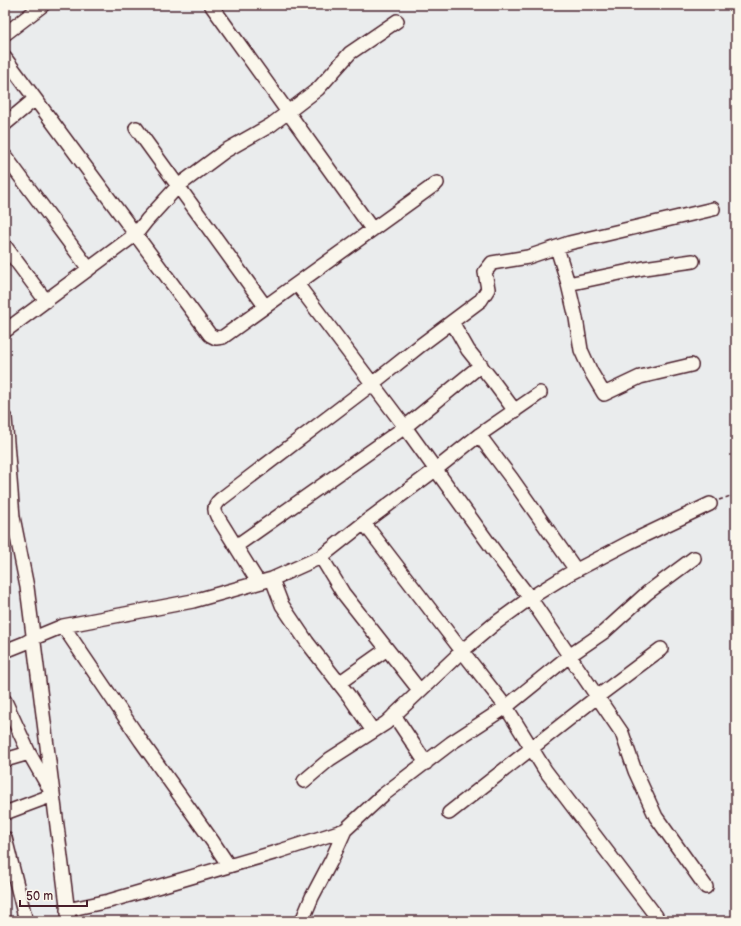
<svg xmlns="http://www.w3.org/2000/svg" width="741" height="926" font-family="'Balsamiq Sans',sans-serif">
<rect width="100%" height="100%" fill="#eaeced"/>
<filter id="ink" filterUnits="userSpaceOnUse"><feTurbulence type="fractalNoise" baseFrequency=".025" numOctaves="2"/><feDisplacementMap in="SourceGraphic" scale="8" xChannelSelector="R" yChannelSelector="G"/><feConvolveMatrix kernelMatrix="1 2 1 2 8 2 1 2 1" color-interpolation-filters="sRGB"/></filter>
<g filter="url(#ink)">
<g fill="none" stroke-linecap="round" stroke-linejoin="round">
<defs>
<path id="minor" d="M211 5 372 229
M5 34 43 5
M5 58 210 335 216 338 223 337 437 183
M5 124 35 99
M136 128 265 306
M5 156 89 269
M5 246 46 301
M557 248 567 280 576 318 581 350 591 372 604 394 640 377 691 365
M297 284 405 427 503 563 530 598 622 733 635 771 656 817 706 887
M568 284 644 268 693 261
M452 322 468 350 492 380 515 411
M5 331 136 234 147 220 178 186 225 151 271 125 318 89 350 53 397 21
M5 418 13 517 27 587 69 921
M479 435 512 479 576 570
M364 523 462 651 506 707 545 770 656 916
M236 546 405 427 481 365
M321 557 343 593 420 691
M272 579 282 605 307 642 349 696 373 731
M258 582 217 516C213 509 215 504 221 499L372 384 421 345 481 300 488 289 485 272 492 263 528 257 569 243 713 209
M63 626 141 741 213 842 229 866
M5 651 25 643 34 638 63 626 193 601 272 579 321 557 364 523 435 470 479 435 540 393
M339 683 387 649
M5 701 29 753 53 795 5 813
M394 715 426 763
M5 760 29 753
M304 781 330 759 386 723 462 651 493 625 530 598 567 575 630 542 710 504
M449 813 597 697 661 649
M5 838 26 921
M67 910 109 901 280 851 345 830
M302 921 312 897 332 859 345 830 383 795 451 743 506 707 569 656 604 632 647 593 694 558"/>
</defs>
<use href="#minor" stroke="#4a1f2b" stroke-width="16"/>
<path stroke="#4a1f2b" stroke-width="1.5" stroke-dasharray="4 3" stroke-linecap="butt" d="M589 6 593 5
M719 500 736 494"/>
<use href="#minor" stroke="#fbf7ec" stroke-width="13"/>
</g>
</g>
<rect width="741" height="926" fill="none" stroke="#fbf7ec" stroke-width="20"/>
<rect x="10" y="10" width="721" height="906" fill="none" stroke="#4a1f2b" stroke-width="1.5" filter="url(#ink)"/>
<path d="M20 900v6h67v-6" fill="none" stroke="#4a1f2b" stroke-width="2"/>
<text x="26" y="900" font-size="12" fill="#4a1f2b" stroke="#fbf7ec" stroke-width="3" paint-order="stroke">50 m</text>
</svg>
